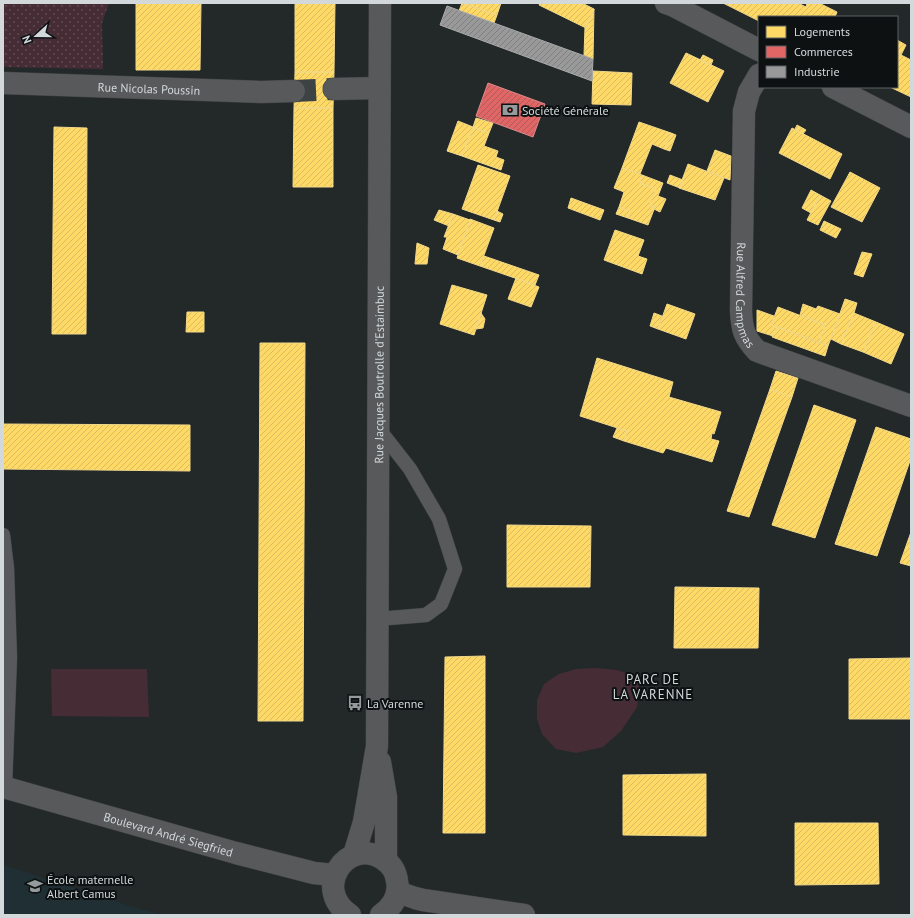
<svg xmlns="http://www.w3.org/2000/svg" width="914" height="918" font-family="'PT Sans',sans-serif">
<defs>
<pattern id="grass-dots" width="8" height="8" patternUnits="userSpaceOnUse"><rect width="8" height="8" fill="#462d35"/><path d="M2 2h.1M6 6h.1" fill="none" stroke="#604b52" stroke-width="1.8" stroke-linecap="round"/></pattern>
<pattern id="homes-hatch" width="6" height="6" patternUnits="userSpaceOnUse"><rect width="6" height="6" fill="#ffd966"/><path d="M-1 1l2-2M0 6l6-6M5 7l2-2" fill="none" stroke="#d9bb5f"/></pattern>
<pattern id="shops-hatch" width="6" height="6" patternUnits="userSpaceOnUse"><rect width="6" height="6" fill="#e06666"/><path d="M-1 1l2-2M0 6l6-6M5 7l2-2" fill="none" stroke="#b05b5b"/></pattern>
<pattern id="industry-hatch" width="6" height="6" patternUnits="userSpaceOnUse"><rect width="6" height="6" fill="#999"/><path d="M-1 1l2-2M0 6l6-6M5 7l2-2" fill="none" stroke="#7e7f7f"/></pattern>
</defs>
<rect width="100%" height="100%" fill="#232829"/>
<path fill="#202f34" d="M3 865 130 906 163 915H3Z"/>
<path fill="url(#grass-dots)" d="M3 3H109L102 23 103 69 3 67Z"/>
<path fill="#462d35" d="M596 668 617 670 635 676 640 688 637 707 621 731 603 747 576 753 556 749 542 734 537 719V700L544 684 559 674 576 669Z
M51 669H147L149 717 52 716Z"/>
<path fill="url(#homes-hatch)" stroke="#f2d989" d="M136 3H201L200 70H136Z
M295 3H335L334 72H295Z
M462 3 497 15 494 23 459 11Z
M463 3H501L497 15Z
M540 3H582L594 9 586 28 539 5Z
M723 3H798L806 7 807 3H819L837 12 835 17H759V21Z
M594 9 593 59 584 55 585 27 586 28Z
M897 40 906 45 901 55 897 53Z
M686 53 724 71 708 102 670 83Z
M897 53 911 60V97L890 87H897Z
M703 55 713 60 711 65 700 60Z
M593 71 632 73 631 105 592 104Z
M295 72H334L333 108H294Z
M294 108H333V187H293Z
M476 118 493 123 489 133 473 127Z
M458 121 473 127 462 156 447 151Z
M639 122 671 133 664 149 652 144 640 174 622 168Z
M797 125 806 130 803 134 795 129Z
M54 127 87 128 86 334H52Z
M473 127 489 133 484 146 498 151 496 157 504 160 501 170 462 156Z
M792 128 842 154 830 179 779 153Z
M671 133 676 135 670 151 664 149Z
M715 150 731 156 730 180 707 171Z
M688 164 724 178 715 200 679 188Z
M478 165 510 176 494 220 462 209Z
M622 168 642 175 640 183 656 189 649 205 655 207 648 225 628 218 630 211 619 207 624 192 614 188Z
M850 172 880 188 862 222 831 207Z
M642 175 663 183 658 196 666 199 660 212 654 209 655 207 649 205 656 189 640 183Z
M670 175 683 180 680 188 667 183Z
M811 190 820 195 811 213 802 208Z
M820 195 831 201 818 225 807 220Z
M571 198 604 210 600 220 568 208Z
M619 207 630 211 628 218 616 214Z
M439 210 453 214 449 226 434 220Z
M497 211 503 214 500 222 494 220Z
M453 214 470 220 458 255 443 249 447 237H444Z
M470 219 494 228 480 266 457 258Z
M824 221 841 229 836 238 820 230Z
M615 230 644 240 638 256 647 259 642 274 604 260Z
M417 243 429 248 427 264H415Z
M862 252 872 254 863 277 854 274Z
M484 256 539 275 535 285 480 266Z
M516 278 539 287 531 307 508 299Z
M452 285 487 295 474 335 440 324Z
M845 299 857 303 854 313 841 344 831 339Z
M667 304 695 314 686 339 658 329Z
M803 304 816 309 818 306 840 314 828 346 819 342 825 325 800 315Z
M778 307 825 325 819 342 771 325Z
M757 310 774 316 771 325 777 327 773 336 757 331Z
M187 312H204V332H186Z
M481 313 485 319 483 328 476 329Z
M654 313 662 316 658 329 650 326Z
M854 313 876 322 863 352 841 344Z
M876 322 904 334 891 364 863 352Z
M777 327 828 346 825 356 772 337Z
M260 343H305L303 721H258Z
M597 358 673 382 669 397 721 412 714 434 712 433 711 439 719 441 712 462 666 448 663 453 624 441 627 431 580 416Z
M776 371 798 378 792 397 770 389Z
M770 389 792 397 749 517 727 511Z
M814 405 856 420 815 538 772 525Z
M3 424 190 425V471L3 469Z
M876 427 911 439V458L877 556 835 544Z
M617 428 627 431 624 441 613 437Z
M507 525 591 526 590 587H507Z
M911 532V566L900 563Z
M675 587 759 588 758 648H674Z
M485 656V833H443L445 657Z
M911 658V719H849V659Z
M706 774V836L623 835V775Z
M795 823H878L879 884 795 885Z"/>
<path fill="url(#shops-hatch)" stroke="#dc8889" d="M488 83 545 104 533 137 476 116Z"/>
<path fill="url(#industry-hatch)" stroke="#aaacad" d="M447 6 593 59 592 81 440 25Z"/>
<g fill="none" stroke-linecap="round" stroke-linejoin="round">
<path stroke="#3d4344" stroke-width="22" stroke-dasharray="22 11" stroke-linecap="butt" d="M294 91 334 89"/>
<defs>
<path id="service" d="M3 535 7 568 10 658 5 787
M377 619 426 615 441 604 455 569 439 519 410 469 378 428"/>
<g id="minor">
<path d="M666 3 672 5 759 50"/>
<path id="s1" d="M759 75 749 92 744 111 741 311C742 330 744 337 757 351L911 406"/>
<path id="s2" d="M3 83 261 92 294 91"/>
<path d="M833 87 911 127"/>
<path d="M334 89 379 88"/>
<path d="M380 762 386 797V861"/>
<path id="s3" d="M354 855 364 822 377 746 380 3"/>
</g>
<g id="tertiary">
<path id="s4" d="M3 787 236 853 314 873 334 875"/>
<path d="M398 892 415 898 423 900 524 915"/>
<path d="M350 915C311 889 347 836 383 859 391 864 396 872 397 881 400 896 392 907 381 915"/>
</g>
</defs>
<use href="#service" stroke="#404345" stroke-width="15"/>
<use href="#minor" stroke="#404345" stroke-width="23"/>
<use href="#tertiary" stroke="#404345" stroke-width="23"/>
<use href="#service" stroke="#57595a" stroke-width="14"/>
<use href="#minor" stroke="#57595a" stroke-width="22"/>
<use href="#tertiary" stroke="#57595a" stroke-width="22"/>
</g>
<defs>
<symbol id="bank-bare" viewBox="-9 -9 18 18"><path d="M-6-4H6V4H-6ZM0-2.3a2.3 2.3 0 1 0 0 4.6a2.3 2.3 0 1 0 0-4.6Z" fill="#959b9d" stroke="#0d1112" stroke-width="2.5" paint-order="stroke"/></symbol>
<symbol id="bus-bare" viewBox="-9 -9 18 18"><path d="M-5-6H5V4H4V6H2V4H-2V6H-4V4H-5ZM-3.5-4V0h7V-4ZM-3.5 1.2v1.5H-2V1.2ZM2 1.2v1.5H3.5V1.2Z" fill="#959b9d" stroke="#0d1112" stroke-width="2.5" paint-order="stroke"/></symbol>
<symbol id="school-bare" viewBox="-9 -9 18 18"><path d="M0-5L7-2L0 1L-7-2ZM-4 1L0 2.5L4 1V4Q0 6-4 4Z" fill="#959b9d" stroke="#0d1112" stroke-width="2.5" paint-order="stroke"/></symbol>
</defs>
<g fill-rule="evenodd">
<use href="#bank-bare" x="499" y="99" width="22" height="22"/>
<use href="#bus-bare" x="344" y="692" width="22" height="22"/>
<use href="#school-bare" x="24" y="875" width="22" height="22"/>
</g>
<g text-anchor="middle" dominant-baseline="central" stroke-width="4" stroke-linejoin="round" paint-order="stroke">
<g font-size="12" fill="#d3d9db" stroke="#0d1112">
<text stroke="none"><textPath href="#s2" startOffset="146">Rue Nicolas Poussin</textPath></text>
<text stroke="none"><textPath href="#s1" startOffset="224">Rue Alfred Campmas</textPath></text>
<text stroke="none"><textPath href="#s3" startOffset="483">Rue Jacques Boutrolle d'Estaimbuc</textPath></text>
<text stroke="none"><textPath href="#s4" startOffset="172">Boulevard André Siegfried</textPath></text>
</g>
<g font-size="12" fill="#d3d9db" stroke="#0d1112" text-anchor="start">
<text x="522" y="110">Société Générale</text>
<text x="367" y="703">La Varenne</text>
<text x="47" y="879">École maternelle<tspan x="47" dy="14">Albert Camus</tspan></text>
</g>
<g font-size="13" letter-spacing="1" fill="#d3d9db" stroke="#0d1112">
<text x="653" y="679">PARC DE<tspan x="653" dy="15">LA VARENNE</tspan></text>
</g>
</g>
<rect width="914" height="918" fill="none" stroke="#d3d9db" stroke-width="8"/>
<rect x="758" y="16" width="140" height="72" fill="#0d1112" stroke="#5c6162"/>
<rect x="766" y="26" width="20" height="12" fill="#ffd966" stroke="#5c6162"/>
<text x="794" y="36" font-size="12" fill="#d3d9db">Logements</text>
<rect x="766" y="46" width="20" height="12" fill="#e06666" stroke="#5c6162"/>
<text x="794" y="56" font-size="12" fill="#d3d9db">Commerces</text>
<rect x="766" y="66" width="20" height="12" fill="#999999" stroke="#5c6162"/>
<text x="794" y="76" font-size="12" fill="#d3d9db">Industrie</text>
<g transform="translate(36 36) rotate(249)" stroke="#0d1112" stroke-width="3" paint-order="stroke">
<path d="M0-3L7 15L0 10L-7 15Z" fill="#d3d9db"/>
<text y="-6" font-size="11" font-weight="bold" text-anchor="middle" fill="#d3d9db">N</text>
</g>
</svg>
